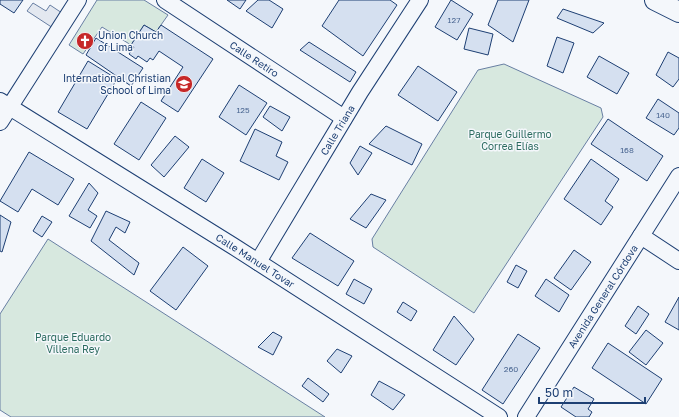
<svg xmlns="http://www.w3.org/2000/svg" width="679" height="417" font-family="'Golos Text',sans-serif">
<rect width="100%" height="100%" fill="#f4f7fb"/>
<path fill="#d7e8df" stroke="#687fa3" d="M97 0H144L168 15 156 32 144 25 131 45 102 27 83 54 69 45Z
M504 64 601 108 603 117 474 313 373 247 372 239 478 70Z
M48 239 325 417H11L0 410V314Z"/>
<path fill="#e3e8f0" stroke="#687fa3" d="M33 3 46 11 50 5 62 13 53 28 27 11Z"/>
<path fill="#d5e0f0" stroke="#1d3f73" d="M0 0H23L14 13 0 4Z
M227 0H246L240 9Z
M258 0H269L283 9 272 28 246 11Z
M339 0H390L397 5 363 56 322 26Z
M451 0 473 14 457 40 435 27Z
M498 0H529L513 42 488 25Z
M563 9 604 23 593 33 557 18Z
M144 25 156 32 161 25 213 59 178 112 161 101 183 67 159 51 153 60 150 58 147 62 138 56 136 59 129 54 134 47 131 45Z
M469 28 493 34 488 55 464 49Z
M557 37 574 43 563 73 547 66Z
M96 38 143 68 131 86 86 55Z
M309 42 356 72 350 82 300 50Z
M668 52 679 58V79L673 87 656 75Z
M599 56 629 73 617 94 587 77Z
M88 61 117 79 87 129 58 112Z
M418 66 457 92 438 121 398 95Z
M239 85 267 103 246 135 219 117Z
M658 99 679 113V128L674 135 646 118Z
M141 102 166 118 139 160 114 144Z
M270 106 290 117 282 131 263 117Z
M608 119 663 156 647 181 591 144Z
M386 126 422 144 412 165 369 144Z
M255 129 282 142 276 156 288 162 279 180 240 161Z
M175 136 189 147 164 177 151 165Z
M360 146 372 153 358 175 350 163Z
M29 152 74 179 58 205 32 189 18 212 0 201Z
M202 159 224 173 206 202 184 188Z
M591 159 619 179 605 201 613 207 601 225 564 199Z
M89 183 98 193 88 210 97 216 90 228 69 216Z
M371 194 386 200 366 228 350 219Z
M106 211 130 222 125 233 116 227 109 240 139 263 134 275 91 241Z
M0 215 11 222 2 252 0 251Z
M42 216 52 222 42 237 33 231Z
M310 233 354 261 338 286 292 258Z
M183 247 208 266 176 310 150 291Z
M574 250 591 262 571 290 554 278Z
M516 265 527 271 518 288 507 282Z
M354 279 372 289 364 304 346 294Z
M546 279 569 295 559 312 535 296Z
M679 297V330L665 322Z
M403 302 417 311 411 321 397 312Z
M638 306 649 314 636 334 625 326Z
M454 316 474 339 456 365 433 350Z
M646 330 663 343 646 365 629 352Z
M273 332 282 337 273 355 258 347Z
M518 334 540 348 503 404 482 390Z
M608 343 662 379 646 404 592 368Z
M337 349 352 356 341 373 327 361Z
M308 378 329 394 323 402 302 386Z
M379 381 405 395 393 410 371 395Z
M574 387 594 399 588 409 592 412 589 417H576L561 407Z"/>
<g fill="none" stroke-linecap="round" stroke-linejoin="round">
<defs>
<g id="minor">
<path id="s1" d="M165 0 344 118"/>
<path id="s2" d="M0 101 233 246 499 417"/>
<path d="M0 122 78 0"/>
<path d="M641 236 679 261"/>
<path id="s3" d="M258 262 360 92 420 0"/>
<path id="s4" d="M526 417 679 176"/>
</g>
<path id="major" d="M655 0 679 12"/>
</defs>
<use href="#minor" stroke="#1d3f73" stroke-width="18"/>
<use href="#major" stroke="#1d3f73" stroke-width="22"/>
<use href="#minor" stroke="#f4f7fb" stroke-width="16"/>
<use href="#major" stroke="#f4f7fb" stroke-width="20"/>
</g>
<defs>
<symbol id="church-disc" viewBox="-11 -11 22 22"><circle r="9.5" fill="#c62828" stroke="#f4f7fb"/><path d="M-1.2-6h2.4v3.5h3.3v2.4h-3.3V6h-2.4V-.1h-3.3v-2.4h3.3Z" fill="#fff"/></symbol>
<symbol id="school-disc" viewBox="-11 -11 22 22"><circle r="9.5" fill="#c62828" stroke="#f4f7fb"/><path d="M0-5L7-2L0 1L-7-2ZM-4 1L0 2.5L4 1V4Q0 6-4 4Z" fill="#fff"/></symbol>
</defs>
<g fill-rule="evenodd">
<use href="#church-disc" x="75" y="31" width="20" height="20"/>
<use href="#school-disc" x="174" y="74" width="20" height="20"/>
</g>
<g text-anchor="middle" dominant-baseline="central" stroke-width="3" stroke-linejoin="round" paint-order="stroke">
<g font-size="8" fill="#4b6792">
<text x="454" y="20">127</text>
<text x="243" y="110">125</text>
<text x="663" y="115">140</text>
<text x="627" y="150">168</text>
<text x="511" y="369">260</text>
</g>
<g font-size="10" fill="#1d3f73" stroke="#f4f7fb" text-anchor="start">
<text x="98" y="35">Union Church<tspan x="98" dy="12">of Lima</tspan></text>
<text x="171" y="78" text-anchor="end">International Christian<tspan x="171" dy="12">School of Lima</tspan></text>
</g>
<g font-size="10" fill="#1d3f73" stroke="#f4f7fb">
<text stroke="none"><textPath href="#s1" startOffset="107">Calle Retiro</textPath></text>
<text stroke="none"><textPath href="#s3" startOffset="154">Calle Triana</textPath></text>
<text stroke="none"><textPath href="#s2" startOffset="301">Calle Manuel Tovar</textPath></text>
<text stroke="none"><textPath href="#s4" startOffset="143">Avenida General Córdova</textPath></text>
</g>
<g font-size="10" fill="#2c6c60" stroke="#f4f7fb">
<text x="510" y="134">Parque Guillermo<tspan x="510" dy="12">Correa Elías</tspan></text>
<text x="73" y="337">Parque Eduardo<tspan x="73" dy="12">Villena Rey</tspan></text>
</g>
</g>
<path d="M539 397v6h106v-6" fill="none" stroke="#1d3f73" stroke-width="2"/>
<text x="545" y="397" font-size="12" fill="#1d3f73" stroke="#f4f7fb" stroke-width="3" paint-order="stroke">50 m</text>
</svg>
